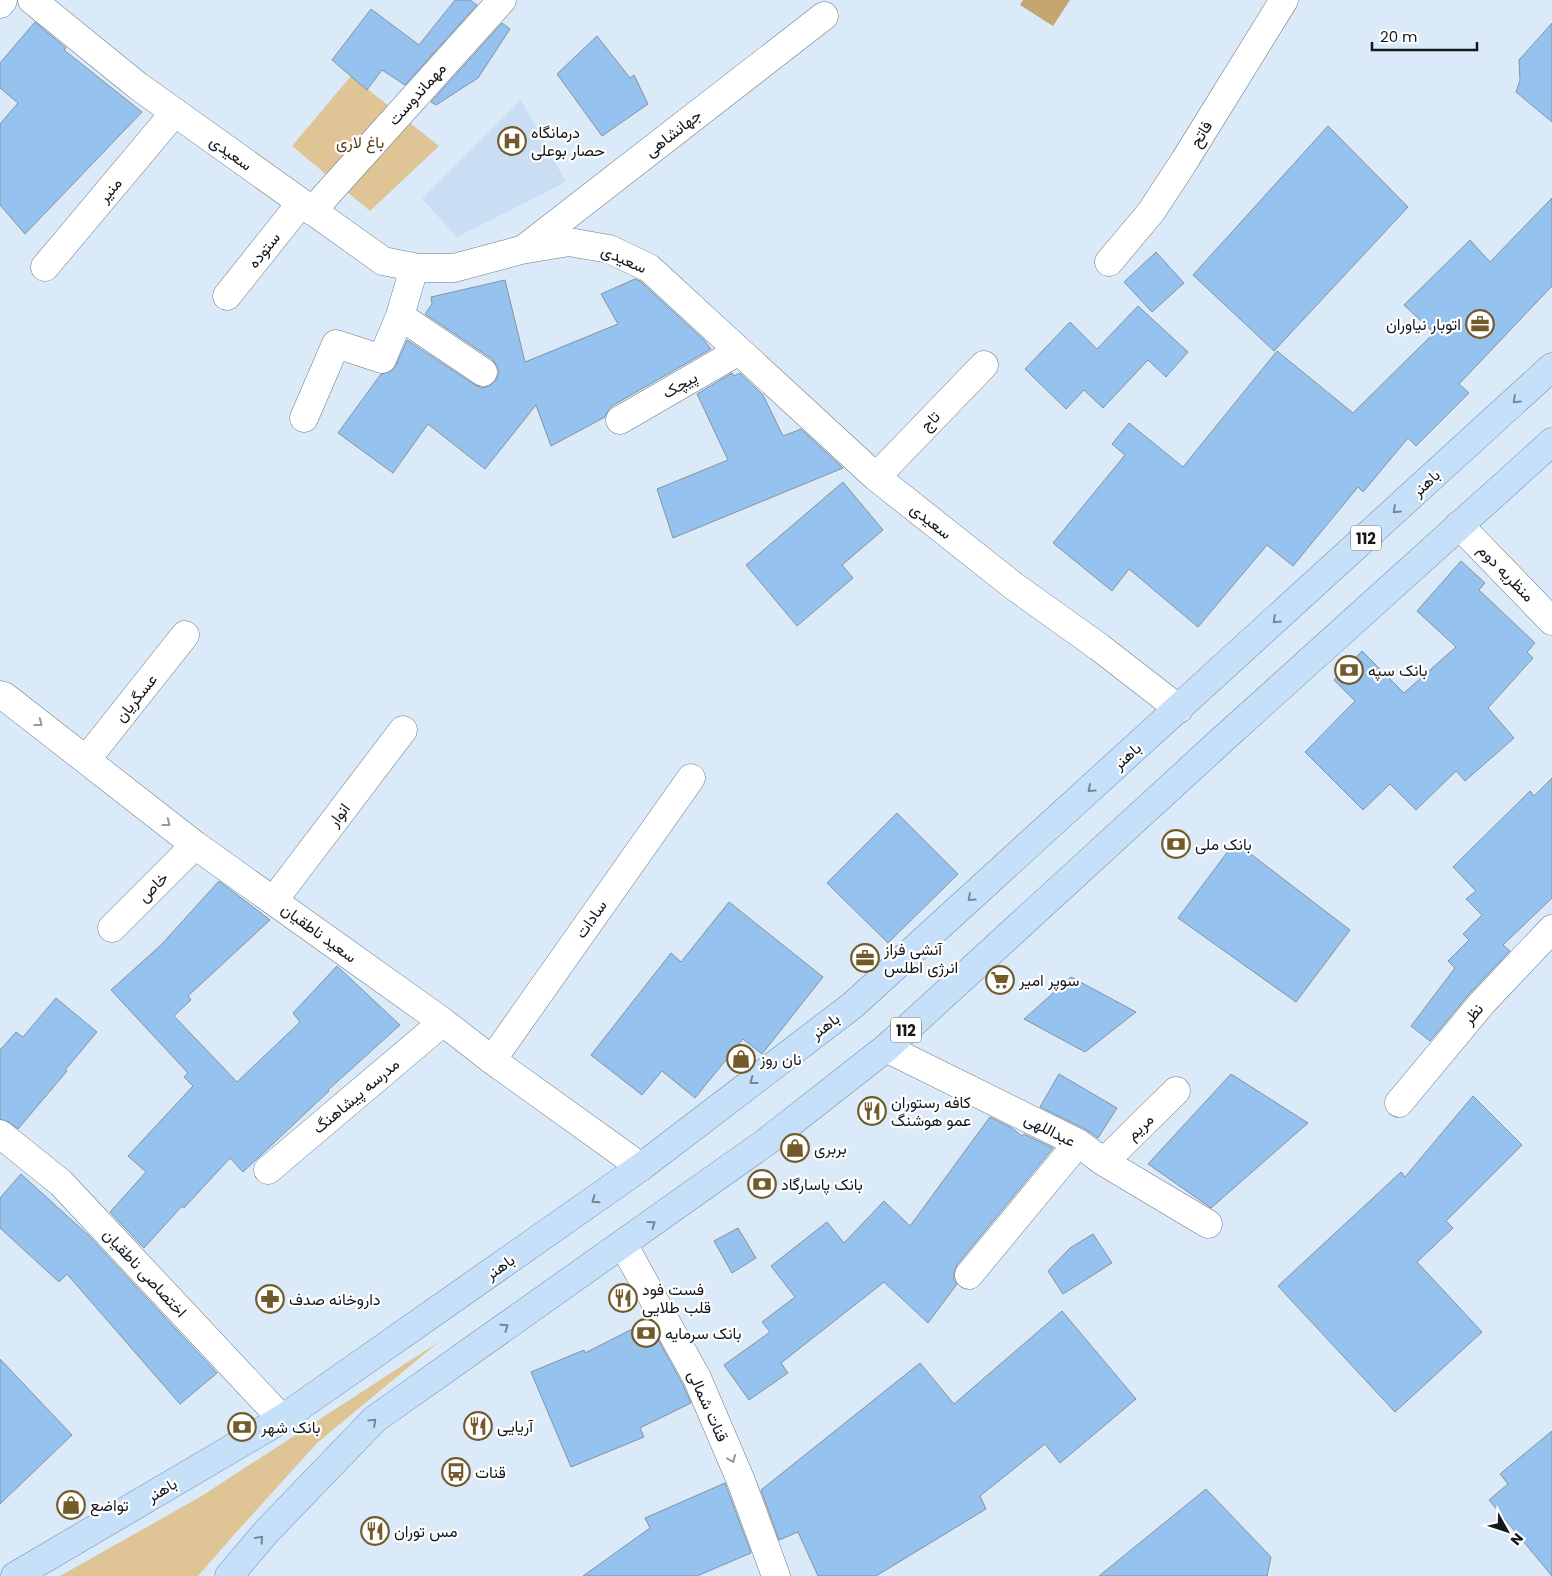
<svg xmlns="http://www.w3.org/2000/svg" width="1552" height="1576" font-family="Poppins,Vazirmatn,sans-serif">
<rect width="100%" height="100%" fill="#dbeaf9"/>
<path fill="#c9def2" d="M521 100 566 182 457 237 422 199Z"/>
<path fill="#dfc595" d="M351 76 439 146 370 211 292 146Z
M440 1341 317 1443 232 1537 198 1576H60L200 1497Z"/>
<path fill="#c3a670" d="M1023 0H1070L1053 26 1020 5Z"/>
<path fill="#95c2ee" stroke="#8593a0" d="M455 0H470L477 5 405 85 382 70 367 90 332 60 371 9 419 45Z
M35 22 66 48 64 50 142 112 25 234 0 205V124L18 103 0 88V63Z
M502 23 510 29 478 78 436 105 431 102Z
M1552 23V122L1516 92 1520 80 1519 60Z
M597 36 630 78 634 75 648 104 602 136 557 74Z
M1328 126 1408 207 1274 351 1193 275Z
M1552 198V286L1459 384 1469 393 1416 446 1408 438 1363 492 1358 487 1293 566 1267 545 1198 627 1129 569 1112 591 1053 543 1125 455 1112 444 1129 423 1183 467 1277 351 1353 413 1434 333 1404 305 1470 240 1490 262Z
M1156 252 1184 283 1152 312 1124 282Z
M635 279 640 281 704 340 711 349 612 406 607 412 605 417 551 446 536 405 485 469 428 424 393 473 338 433 381 374 391 371 396 365 407 340 475 385 482 388 489 386 496 380 499 373 497 366 492 359 425 314 432 304 431 297 505 280 525 362 618 324 601 294Z
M1138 306 1188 352 1166 377 1148 360 1103 408 1084 390 1066 409 1025 369 1070 322 1097 349Z
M732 373 734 376 740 373 763 395 783 436 801 429 843 468 673 538 657 489 728 460 697 394Z
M843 482 883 530 842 565 853 578 797 626 746 565Z
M1461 561 1485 583 1479 590 1535 643 1527 652 1533 658 1488 708 1514 738 1465 781 1456 771 1416 810 1390 784 1363 810 1305 752 1355 701 1334 680 1362 651 1404 693 1456 647 1417 611Z
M1552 778V898L1503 945 1510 951 1470 993 1430 1041 1411 1026 1455 968 1448 961 1469 940 1463 934 1482 915 1466 899 1476 891 1453 867 1530 791 1534 796Z
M897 813 958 874 888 943 827 883Z
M1235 842 1350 930 1296 1002 1178 918Z
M219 881 270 920 188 996 191 1000 174 1016 237 1082 300 1022 293 1013 337 966 400 1025 328 1090 329 1091 243 1172 230 1158 184 1208 182 1206 144 1248 110 1212 146 1172 128 1156 193 1086 184 1077 188 1073 111 990 161 945Z
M729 902 823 977 762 1054 743 1039 695 1098 662 1071 642 1095 591 1055 671 953 681 962Z
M1071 977 1136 1012 1085 1052 1024 1019Z
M56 998 97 1032 65 1070 67 1071 18 1129 9 1122 0 1119V1050L16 1032 23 1037Z
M1059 1074 1117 1108 1098 1138 1085 1129 1040 1107Z
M1231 1074 1308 1123 1211 1208 1148 1164Z
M1473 1096 1522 1145 1446 1221 1453 1228 1417 1262 1482 1332 1395 1412 1278 1286 1401 1172 1405 1177Z
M990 1117 1012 1128 1022 1136 1024 1134 1053 1148 957 1265 954 1273V1280L957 1284 928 1323 884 1282 781 1363 788 1373 749 1400 724 1365 770 1332 762 1322 795 1297 771 1266 827 1222 844 1243 884 1201 910 1226Z
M21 1174 88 1235 217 1373 180 1404 67 1274 59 1282 0 1228V1198Z
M738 1228 756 1258 732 1273 714 1241Z
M1093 1234 1112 1263 1063 1294 1048 1271 1070 1248Z
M1062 1311 1136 1399 1060 1463 1045 1444 980 1496 986 1509 876 1576H818L798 1532 779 1540 761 1490 920 1363 954 1404Z
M648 1321 683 1385 691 1403 640 1428 644 1437 571 1467 531 1372 584 1350 585 1353Z
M0 1359 72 1435 0 1504Z
M1552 1431V1576L1489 1500 1508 1484 1500 1474Z
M725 1483 751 1553 697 1576H583L650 1528 645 1518Z
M1206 1489 1271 1557 1267 1576H1099Z"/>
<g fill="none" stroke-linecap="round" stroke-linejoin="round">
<defs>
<path id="minor" d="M32 0 138 86 383 261 418 268H454L521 250 569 242 609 249 649 268 876 477 1015 587 1099 647 1179 709
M0 4 3 0
M312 211 502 0
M525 248 824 16
M1109 262 1151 212 1185 160 1284 0
M45 267 175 112
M227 296 301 203
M400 316 483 372
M304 418 336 344 382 359 400 316 414 268
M620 420 739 351
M876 477 984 365
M1459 525 1552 621
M0 695 4 696 195 845 443 1022 492 1060 641 1167
M86 760 185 635
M274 900 403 730
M112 928 195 845
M886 1048 1078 1143 1104 1162 1208 1224
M492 1060 691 778
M1399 1103 1482 1003 1552 929
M0 1134 61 1183 282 1419
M1104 1162 1176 1091
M268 1170 443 1022
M623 1244 697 1378 741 1481 776 1576
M969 1275 1078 1143"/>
<path id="major" d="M15 1576 282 1419 641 1167 853 1005 1552 367
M229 1576 267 1531 375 1419 766 1142 886 1048 1223 739 1552 442"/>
</defs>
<use href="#minor" stroke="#6c7a87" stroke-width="29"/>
<use href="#major" stroke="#6f8ca9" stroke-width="29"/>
<use href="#minor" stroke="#fff" stroke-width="28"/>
<use href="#major" stroke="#c6e0f9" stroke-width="28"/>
</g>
<defs><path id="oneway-chevron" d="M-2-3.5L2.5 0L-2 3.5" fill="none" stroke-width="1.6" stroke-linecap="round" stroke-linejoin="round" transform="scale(1.25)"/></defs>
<g stroke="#758696">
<use href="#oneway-chevron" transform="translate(1516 400) rotate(137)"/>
<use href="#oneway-chevron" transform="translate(1396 510) rotate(137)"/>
<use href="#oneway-chevron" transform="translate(1276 620) rotate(137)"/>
<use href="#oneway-chevron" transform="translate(1091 789) rotate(138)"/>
<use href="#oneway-chevron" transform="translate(971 898) rotate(138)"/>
<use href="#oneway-chevron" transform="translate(753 1081) rotate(143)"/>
<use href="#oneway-chevron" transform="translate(595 1200) rotate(145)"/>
<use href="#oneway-chevron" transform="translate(652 1224) rotate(-36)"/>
<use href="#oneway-chevron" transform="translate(505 1327) rotate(-35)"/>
<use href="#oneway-chevron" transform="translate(373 1422) rotate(-43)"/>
<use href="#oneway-chevron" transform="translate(260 1539) rotate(-49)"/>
</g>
<g stroke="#959799">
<use href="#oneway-chevron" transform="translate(39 723) rotate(38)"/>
<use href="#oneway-chevron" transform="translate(167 823) rotate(38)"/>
<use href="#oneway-chevron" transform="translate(732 1459) rotate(67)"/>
</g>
<defs>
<symbol id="hospital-ring" viewBox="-11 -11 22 22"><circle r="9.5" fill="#fff" stroke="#725a2b" stroke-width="1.5"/><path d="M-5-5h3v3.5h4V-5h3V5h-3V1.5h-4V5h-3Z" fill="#725a2b"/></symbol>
<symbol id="office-ring" viewBox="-11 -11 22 22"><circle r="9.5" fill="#fff" stroke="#725a2b" stroke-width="1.5"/><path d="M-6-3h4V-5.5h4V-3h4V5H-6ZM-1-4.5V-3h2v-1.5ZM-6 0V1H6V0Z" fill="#725a2b"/></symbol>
<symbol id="bank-ring" viewBox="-11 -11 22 22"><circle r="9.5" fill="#fff" stroke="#725a2b" stroke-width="1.5"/><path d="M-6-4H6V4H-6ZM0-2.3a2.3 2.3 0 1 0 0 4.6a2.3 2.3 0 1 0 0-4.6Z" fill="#725a2b"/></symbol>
<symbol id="supermarket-ring" viewBox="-11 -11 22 22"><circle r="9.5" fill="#fff" stroke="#725a2b" stroke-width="1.5"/><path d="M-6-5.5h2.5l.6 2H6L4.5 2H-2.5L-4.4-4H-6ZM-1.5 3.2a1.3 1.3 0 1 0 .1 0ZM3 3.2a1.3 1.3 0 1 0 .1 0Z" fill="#725a2b"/></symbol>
<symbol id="shop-ring" viewBox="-11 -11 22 22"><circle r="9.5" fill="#fff" stroke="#725a2b" stroke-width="1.5"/><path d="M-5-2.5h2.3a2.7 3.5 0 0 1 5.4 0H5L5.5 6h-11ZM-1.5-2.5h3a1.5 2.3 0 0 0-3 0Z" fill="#725a2b"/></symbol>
<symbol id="restaurant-ring" viewBox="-11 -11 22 22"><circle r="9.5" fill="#fff" stroke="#725a2b" stroke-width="1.5"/><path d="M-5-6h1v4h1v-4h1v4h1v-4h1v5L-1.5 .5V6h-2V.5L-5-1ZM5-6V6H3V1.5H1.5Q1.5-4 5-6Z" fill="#725a2b"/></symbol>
<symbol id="pharmacy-ring" viewBox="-11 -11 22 22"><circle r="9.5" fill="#fff" stroke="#725a2b" stroke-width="1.5"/><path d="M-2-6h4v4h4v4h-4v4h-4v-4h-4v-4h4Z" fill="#725a2b"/></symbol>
<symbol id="bus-ring" viewBox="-11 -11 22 22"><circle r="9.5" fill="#fff" stroke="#725a2b" stroke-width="1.5"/><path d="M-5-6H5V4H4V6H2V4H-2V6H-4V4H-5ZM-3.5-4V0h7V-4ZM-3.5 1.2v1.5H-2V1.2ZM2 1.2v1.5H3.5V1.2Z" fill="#725a2b"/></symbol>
</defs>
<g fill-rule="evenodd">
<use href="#hospital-ring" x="496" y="125" width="32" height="32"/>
<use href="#office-ring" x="1464" y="308" width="32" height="32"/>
<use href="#bank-ring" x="1333" y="654" width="32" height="32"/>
<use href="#bank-ring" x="1160" y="828" width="32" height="32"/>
<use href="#office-ring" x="849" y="942" width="32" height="32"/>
<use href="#supermarket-ring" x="984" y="964" width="32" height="32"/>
<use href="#shop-ring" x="725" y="1043" width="32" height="32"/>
<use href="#restaurant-ring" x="856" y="1095" width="32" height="32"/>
<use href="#shop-ring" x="779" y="1132" width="32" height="32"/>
<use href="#bank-ring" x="746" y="1168" width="32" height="32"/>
<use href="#restaurant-ring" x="607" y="1282" width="32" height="32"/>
<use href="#pharmacy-ring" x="254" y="1283" width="32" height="32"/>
<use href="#bank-ring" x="630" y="1317" width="32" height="32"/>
<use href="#restaurant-ring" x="462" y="1410" width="32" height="32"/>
<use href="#bank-ring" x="226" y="1411" width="32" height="32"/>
<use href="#bus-ring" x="440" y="1456" width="32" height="32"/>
<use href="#shop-ring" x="55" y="1489" width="32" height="32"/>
<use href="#restaurant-ring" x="359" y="1515" width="32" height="32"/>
</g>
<g text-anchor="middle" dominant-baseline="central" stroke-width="4.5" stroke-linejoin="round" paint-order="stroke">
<g fill="#fff" stroke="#5a5d61" stroke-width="1">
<rect x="1351" y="525.5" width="30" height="25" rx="4"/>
<rect x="891" y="1017.5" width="30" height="25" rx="4"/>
</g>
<g font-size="15" font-weight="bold" fill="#13181d">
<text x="1366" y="538">112</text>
<text x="906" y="1030">112</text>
</g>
<g font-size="16" fill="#13181d" stroke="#fff">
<text transform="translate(417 94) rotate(-48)">مهماندوست</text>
<text transform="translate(673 133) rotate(-38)">جهانشاهی</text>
<text transform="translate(1201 134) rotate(-58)">فاتح</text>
<text transform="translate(231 153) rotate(36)">سعیدی</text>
<text transform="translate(110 190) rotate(-50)">منیر</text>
<text transform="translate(264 250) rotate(-51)">ستوده</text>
<text transform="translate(624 259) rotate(24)">سعیدی</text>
<text transform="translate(680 385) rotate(-30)">پیچک</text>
<text transform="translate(930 421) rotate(-46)">تاج</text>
<text transform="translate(1426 483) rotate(-43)">باهنر</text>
<text transform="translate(931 521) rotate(38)">سعیدی</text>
<text transform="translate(1506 573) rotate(46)">منظریه دوم</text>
<text transform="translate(136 698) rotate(-51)">عسگریان</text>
<text transform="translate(1127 756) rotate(-42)">باهنر</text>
<text transform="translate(339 815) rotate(-53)">انوار</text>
<text transform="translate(153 887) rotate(-45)">خاص</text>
<text transform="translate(591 919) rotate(-55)">سادات</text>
<text transform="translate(319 933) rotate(36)">سعید ناطقیان</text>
<text transform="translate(1473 1014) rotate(-50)">نظر</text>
<text transform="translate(825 1026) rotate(-37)">باهنر</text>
<text transform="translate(356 1096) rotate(-40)">مدرسه پیشاهنگ</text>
<text transform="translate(1140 1127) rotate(-44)">مریم</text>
<text transform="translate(1050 1130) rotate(27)">عبداللهی</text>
<text transform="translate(500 1267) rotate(-35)">باهنر</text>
<text transform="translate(145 1273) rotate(47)">اختصاصی ناطقیان</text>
<text transform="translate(708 1406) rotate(66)">قنات شمالى</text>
<text transform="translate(162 1490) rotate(-30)">باهنر</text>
</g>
<g font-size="16" fill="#13181d" stroke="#fff" text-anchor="start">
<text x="531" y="132">درمانگاه<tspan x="531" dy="18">حصار بوعلی</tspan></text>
<text x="1461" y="324" text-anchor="end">اتوبار نیاوران</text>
<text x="1368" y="670">بانک سپه</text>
<text x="1195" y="844">بانک ملی</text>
<text x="884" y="949">آنشی فراز<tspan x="884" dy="18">انرژی اطلس</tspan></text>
<text x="1019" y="980">سوپر امیر</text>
<text x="760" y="1059">نان روز</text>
<text x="891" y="1102">کافه رستوران<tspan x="891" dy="18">عمو هوشنگ</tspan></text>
<text x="814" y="1148">بربری</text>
<text x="781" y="1184">بانک پاسارگاد</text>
<text x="642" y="1289">فست فود<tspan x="642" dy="18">قلب طلایی</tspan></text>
<text x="289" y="1299">داروخانه صدف</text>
<text x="665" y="1333">بانک سرمایه</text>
<text x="497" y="1426">آریایی</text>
<text x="261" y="1427">بانک شهر</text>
<text x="475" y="1472">قنات</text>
<text x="90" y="1505">تواضع</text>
<text x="394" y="1531">مس توران</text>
</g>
<g font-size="16" fill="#533e13" stroke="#fff">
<text x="360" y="142">باغ لاری</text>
</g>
</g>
<g transform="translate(1507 1531) rotate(130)" stroke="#ffffff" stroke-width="4" paint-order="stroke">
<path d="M0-4L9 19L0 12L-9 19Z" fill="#13181d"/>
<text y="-8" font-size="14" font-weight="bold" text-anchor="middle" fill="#13181d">N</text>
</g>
<path d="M1372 42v8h105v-8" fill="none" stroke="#13181d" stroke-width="2.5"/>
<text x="1380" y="42" font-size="15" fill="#13181d" stroke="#ffffff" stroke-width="4" paint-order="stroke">20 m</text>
</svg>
